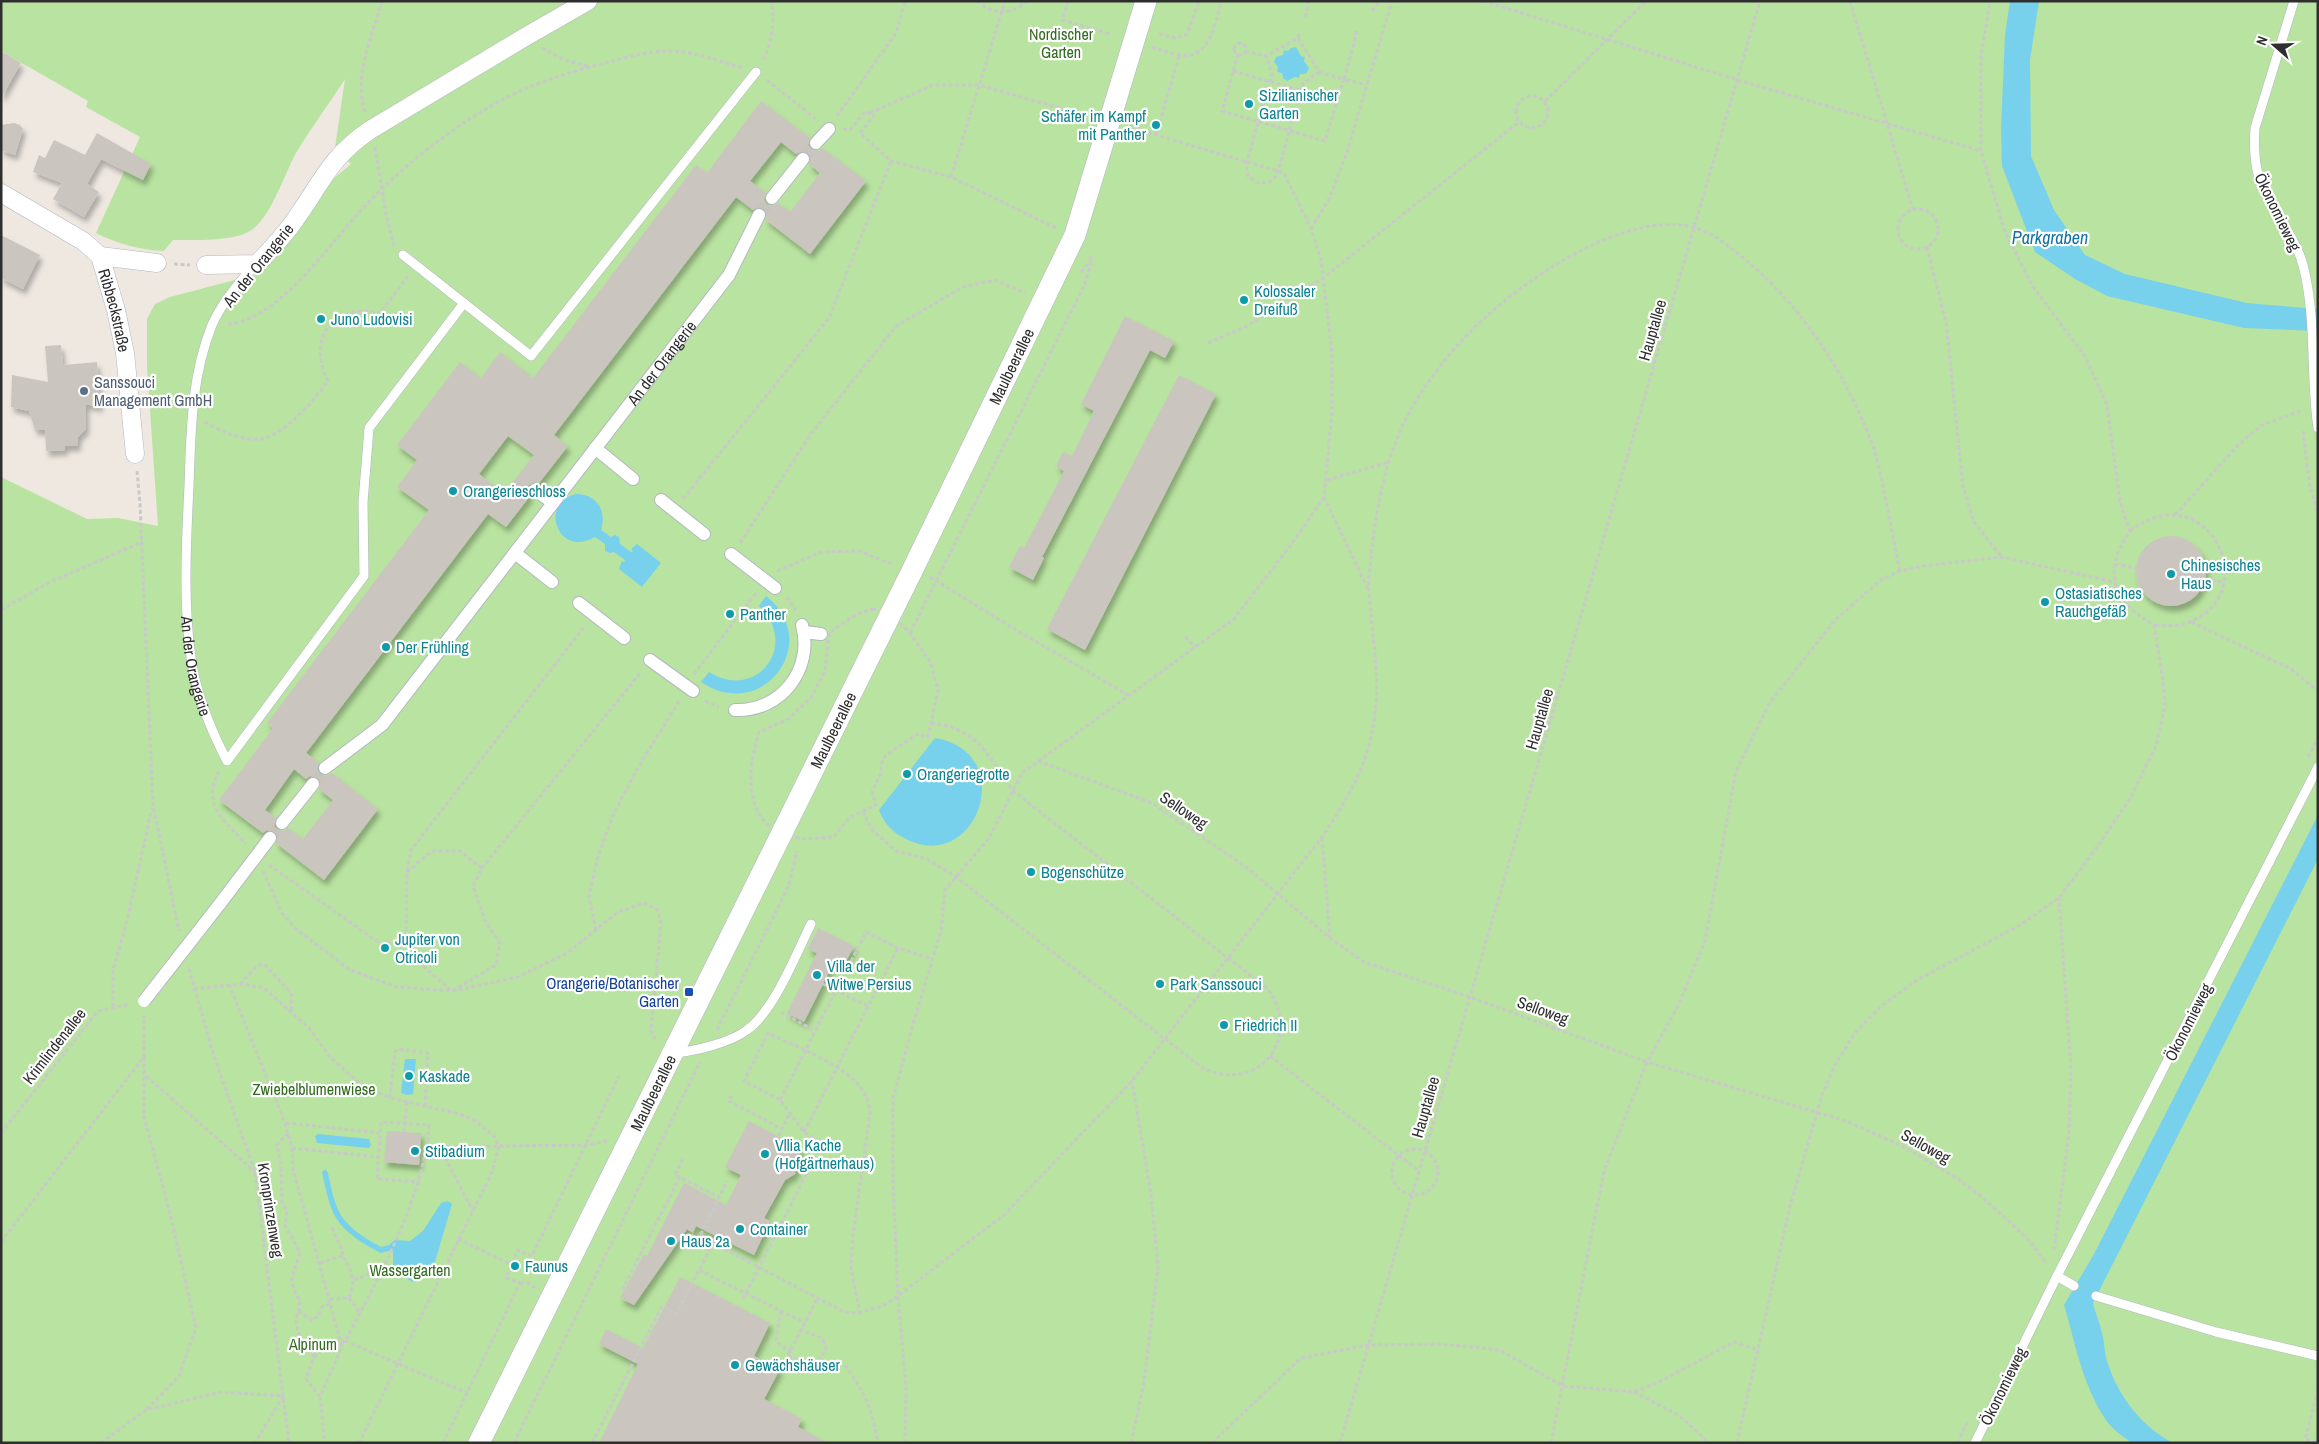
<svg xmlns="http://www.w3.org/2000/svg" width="2319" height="1444" font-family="'Archivo Narrow',sans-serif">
<defs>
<filter id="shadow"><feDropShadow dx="3" dy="5.5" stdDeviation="2.5" flood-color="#0004"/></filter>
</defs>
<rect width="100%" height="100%" fill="#eee8e1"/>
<path fill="#b9e3a0" d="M1 1H2318V1443H1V477L87 519 118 518 158 526 147 366V319L155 304 170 297 254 275 319 191 351 164 335 148 345 79C329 104 311 128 296 153 284 175 272 214 253 229 236 242 194 240 173 240L164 251C140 250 118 244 96 233L140 137 86 107 88 101 1 51Z"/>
<path fill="#78d1ec" d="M2010 1H2039L2030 60 2031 156 2054 210 2085 255 2125 274 2247 303 2318 309V331L2244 328 2107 296 2075 279 2035 252 2002 166 2001 129 2005 35Z
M1296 47 1301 56 1305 57 1304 61 1309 68 1306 74H1300L1299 78 1295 77 1287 81 1283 78 1282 73 1277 72 1278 67 1274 62 1276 57 1283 55 1284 50 1288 51 1291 48Z
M576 494C597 494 607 511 601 530L611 537 615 535 619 537 620 544 631 552 633 551 631 549 637 544 661 563 642 587 619 569 622 561 624 562 625 560 614 552 610 553 605 551V544L595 537C558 559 538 502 576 494Z
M766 596C824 641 763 724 701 682L709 672C757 702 800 645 759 606Z
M935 738C1019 752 978 873 908 840 894 834 884 824 879 810Z
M2318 815V859L2093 1303C2095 1313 2100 1323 2102 1333 2105 1343 2104 1354 2108 1364 2119 1397 2142 1427 2173 1443H2132C2122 1436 2110 1428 2104 1417 2082 1383 2075 1342 2064 1305L2094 1254Z
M405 1059H416L413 1094 407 1095 401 1093Z
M318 1134 369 1139 371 1145 369 1148 317 1143 315 1136Z
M448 1201 452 1204 435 1262 427 1275 412 1282 393 1267V1250L389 1248 390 1244 395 1240 410 1241 423 1231 441 1203Z"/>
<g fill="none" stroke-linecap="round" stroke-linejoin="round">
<path stroke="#78d1ec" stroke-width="5.5" d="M325 1173C328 1185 330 1200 336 1212 344 1229 365 1242 381 1250L389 1248"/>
</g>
<path fill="#cac6bf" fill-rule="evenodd" filter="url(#shadow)" d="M1 51 21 63 1 98Z
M761 101 810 138 808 145 811 149 818 151 822 148 866 181 810 254 766 220 767 214 763 208 758 207 753 210 736 197 554 435 568 446 539 483 535 482 529 485 527 490 530 496 506 527 488 514 306 753 319 763 317 769 321 775 326 776 332 773 378 809 324 880 276 843 278 835 274 831 267 830 263 833 219 800 273 728 267 723 429 510 397 487 417 460 397 445 460 362 481 378 500 352 533 378 696 165 707 173ZM781 142 796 154 804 151 808 153 811 160 809 164 820 173 790 212 778 203 774 206 767 205 764 200 766 193 750 181ZM508 436 534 455 504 493 479 474ZM294 769 306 779 310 776 318 777 321 782 319 789 333 800 303 839 288 828 284 831 277 830 274 826 276 818 265 810Z
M14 123 20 125 23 129 15 155 1 150V125Z
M97 133 151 164 143 180 101 159 87 184 99 192 84 217 53 199 62 183 33 172 39 155 45 158 54 140 85 155Z
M1 235 40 255 23 289 1 278Z
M1125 316 1174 341 1165 358 1150 350 1042 557 1044 558 1033 580 1009 567 1020 546 1024 548 1064 471 1056 466 1063 452 1072 456 1094 411 1081 404Z
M61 345 63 365 97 362 100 407 86 404V429L78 437V446H65V450L46 451 45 430H35L29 411 11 407 12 375 48 382 45 346Z
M1179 375 1216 394 1085 650 1047 629Z
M2136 571a35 35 0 1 1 70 0a35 35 0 1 1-70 0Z
M818 928 854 946 843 967 834 962 804 1022 787 1013 817 953 808 949Z
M749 1121 802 1149 796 1159 797 1167 795 1174 785 1180 764 1218 770 1221 754 1255 696 1226 693 1233 687 1229 634 1305 620 1298 644 1254 647 1256 684 1183 726 1205 741 1175 725 1167Z
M387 1131 421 1133 419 1165 384 1162Z
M680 1277 770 1323 754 1356 780 1369 764 1399 802 1419 798 1427 828 1443H599L638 1364 599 1344 606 1329 643 1348Z"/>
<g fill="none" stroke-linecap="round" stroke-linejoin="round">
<path stroke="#c8c3bd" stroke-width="12" stroke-dasharray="12 6" stroke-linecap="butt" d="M803 159 816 143
M759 215 772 198
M313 784 325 768
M270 838 282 823"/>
<defs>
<g id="service">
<path d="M2294 1 2255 128C2254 144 2254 159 2258 174 2267 207 2294 232 2303 265 2317 319 2310 374 2318 428"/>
<path d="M403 255 531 356 756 72"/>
<path id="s1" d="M256 264C239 282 222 302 212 325 191 377 191 431 189 486 186 545 182 621 195 679 202 708 213 734 227 761L364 576 363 502 369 428 464 303"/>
<path d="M674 1053C695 1051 730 1043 747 1030 774 1011 796 954 811 924"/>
<path d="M2057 1276 2074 1286"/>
<path d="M2096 1296 2216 1332 2318 1356"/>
<path d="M1975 1443 2057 1276 2318 767"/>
</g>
<g id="pedestrian">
<path d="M816 143 829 129"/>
<path d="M772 198 803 159"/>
<path d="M595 448 633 479"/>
<path d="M535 490 553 503"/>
<path d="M661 500 704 534"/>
<path d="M515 553 552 582"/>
<path d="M731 554 775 588"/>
<path d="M579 603 624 638"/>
<path d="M804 632 821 634"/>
<path d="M650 660 693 691"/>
<path d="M735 710C781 712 814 669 802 625"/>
<path id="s2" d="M325 768 382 725 729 275 759 215"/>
<path d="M282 823 313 784"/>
<path d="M219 905 270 838"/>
</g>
<g id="minor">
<path id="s3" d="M1 193 83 241 100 256 116 310 125 353 135 454"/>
<path d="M100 256 157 263"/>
<path d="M206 265 257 264C272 248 287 233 299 214 323 179 333 155 370 130L525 37 588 1"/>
</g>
<g id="tertiary">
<path id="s4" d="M479 1443 911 573 1075 235 1146 1"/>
</g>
</defs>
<use href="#service" stroke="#b4b7c0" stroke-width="10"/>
<use href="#pedestrian" stroke="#b4b7c0" stroke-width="14"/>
<use href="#minor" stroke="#b4b7c0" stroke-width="19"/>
<use href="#tertiary" stroke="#b4b7c0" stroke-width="22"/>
<path stroke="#c9c9c9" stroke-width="3" stroke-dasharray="4 2.5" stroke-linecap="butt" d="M977 1C992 15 1012 15 1027 1
M1068 1 1062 20 1111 34
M1483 1 1738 80 1981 151
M1850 1 1913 210
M1372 11 1380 1
M1305 17 1309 1
M1356 31V36L1344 79 1366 85
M1159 34 1175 38 1187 34 1199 1
M1298 38 1319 72 1303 83 1277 175 1270 182 1257 183 1248 176 1246 165 1272 74 1266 56 1298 38 1299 34
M1234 49a6 6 0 1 1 12 0a6 6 0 1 1-12 0Z
M1152 47C1160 50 1169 53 1178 55 1210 61 1215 24 1221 1
M542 48 562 59 590 67
M1245 51 1266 56
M1238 54 1222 111 1325 141 1344 79 1319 72
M763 60C773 41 774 22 772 1
M1233 71 1337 101
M767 80 817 120
M1516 112a16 16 0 1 1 32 0a16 16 0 1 1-32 0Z
M1545 101 1646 1
M365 112C353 74 372 38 382 1
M870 113 933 85H979L1091 117
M837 116 896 33 905 1
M843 129H851L866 111 874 116 860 133 891 161 951 177 1056 228
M1156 135 1179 56
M375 147 386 214 394 246
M951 177 1005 1
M1898 229a20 20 0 1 1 40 0a20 20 0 1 1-40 0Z
M1311 229 1329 199 1347 152 1392 1
M1927 247 1946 322 1963 486 1974 522 2001 556
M174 264 190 265
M1081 272 1091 260
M228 324C275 321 325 251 355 217 391 176 441 135 489 107 524 86 566 73 605 63 627 57 649 51 672 51 696 52 719 61 742 68
M1208 343 1247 326 1323 278 1519 122
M205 422C217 430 246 442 261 439 287 433 313 401 328 381 306 338 333 303 380 313L408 276
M2303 431 2310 488 2318 511
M137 471 140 504 153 805 179 931
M1327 480 1389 462
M1324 497 1368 589
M683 499 829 318 891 161
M2175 515 2238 445 2262 425 2303 410
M2130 531C2206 473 2264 589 2192 621 2180 627 2167 626 2154 625
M740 543 811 434 896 326 963 287 995 280 1025 293
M2115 564 2136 568
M777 571 821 552 859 551 894 565
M930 577 1016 630 1130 696
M2205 579 2224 582
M787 597 796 610
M872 609 890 613 910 633 931 663 938 691 928 737 917 734 885 756 881 764V773L872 792 876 805 850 817 834 837C823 837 810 840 799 838 742 830 746 774 759 732L788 719 811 698 825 671 829 633 857 614Z
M1 610 50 582 142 542
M2191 622 2291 669 2318 691
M910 633 1085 284 1092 260 1088 254
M1185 637 1195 647
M694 674 756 593
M705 701 719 707
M2308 757 2318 738
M1038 761 1152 803 1246 867 1330 938 1364 962 1470 997 1647 1062 1846 1121 1902 1146 1955 1177 1981 1196 2028 1239 2047 1264
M219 771C201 805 224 820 246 844
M863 811 871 829 896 851 927 859 956 877 1201 1067C1256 1096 1304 1039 1268 989L1013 791C986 754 981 730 931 723
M1322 838 1330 938
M269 865 381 944 406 942
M482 868 460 851H432L407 872 406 942 415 959 452 991 496 965 500 943 486 923 473 886 482 868 641 672
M263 871 282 913 296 929 350 970 397 987 452 991 518 977 567 953 618 912 644 903 657 909 661 923 651 1031 656 1041
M407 871 411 850 584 627
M596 930 589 897 597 860 612 817 636 771 679 701
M189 969 214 1056 255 1172 289 1443
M229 984 285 1123 292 1148 293 1169 342 1347 320 1397 325 1443
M240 984 255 968 261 964 265 965 291 993 292 1011
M823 984 868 1006
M194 989 240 984 264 988 309 1028 331 1058 359 1083 390 1098 456 1113 474 1120 494 1136 499 1146 492 1172 359 1443
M113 1007V970L126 925 152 808
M781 1012 815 1031
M717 1030 789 885 797 851
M1270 1056 1419 1171
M144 1057V1117L170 1213 196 1328 179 1376 146 1410
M146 1076 255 1172
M729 1096 731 1097 729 1101 782 1129
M390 1098 395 1052 398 1049 428 1053 425 1106
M780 1100 866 932 898 948 932 959
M286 1123 380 1133
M404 1132 407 1102
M804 1132 898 948
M1 1133 98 1011 130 1004
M288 1133 277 1145 281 1166 282 1202 287 1211 285 1226 300 1252 291 1282 300 1302 299 1311
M778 1136 790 1113
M428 1147 585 1145 607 1141
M292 1148 378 1157
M428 1148 444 1156 473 1211
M1392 1172a23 23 0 1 1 46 0a23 23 0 1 1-46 0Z
M683 1159 675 1175 719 1197
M691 1235 695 1237 689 1248 692 1250
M458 1239 512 1265
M1 1242 144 1057V1015
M713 1243 844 1312 860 1313 887 1304 1004 1215 1132 1081 1322 837C1346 802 1368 765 1374 721 1381 678 1372 636 1369 593 1368 581 1370 569 1371 557 1376 509 1385 458 1408 415 1440 355 1494 303 1552 267 1588 244 1651 214 1695 228 1711 232 1725 243 1737 253 1800 302 1845 372 1873 446 1877 457 1879 470 1882 481 1888 511 1894 541 1900 571
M692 1250 700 1236
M2054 1250 2069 1133 2071 1068 2059 898
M320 1263 342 1256
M699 1270 805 1323
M354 1280 369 1274 377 1278
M520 1283H528L535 1288
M622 1290 680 1177
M349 1298 360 1313
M330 1299 349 1298C355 1283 353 1269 342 1256L343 1251 331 1226
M743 1299 820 1147 817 1140 804 1132 780 1100 744 1081 768 1033C796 1047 850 1066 865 1094 868 1100 869 1107 870 1113L853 1235 851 1268 860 1313
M781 1311 776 1340 781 1346 791 1351
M345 1341 467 1393
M788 1356C806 1364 819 1370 826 1347L822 1338 801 1330
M314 1357 325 1346 330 1347 345 1341C378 1280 425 1194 429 1125L381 1122 377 1179 419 1182
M845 1365C866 1395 871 1406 878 1443
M782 1367 818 1297
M2318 1390 2305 1439 2318 1442
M1634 1392 1680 1416 1709 1443
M320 1397 306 1379 314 1357C304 1349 290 1322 299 1311L312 1321 318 1316 323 1305 331 1304
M101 1443 146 1410 221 1392 283 1396 255 1443
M443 1443 520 1283 506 1278 518 1250 532 1256 619 1076
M514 1443 700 1062
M592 1443 662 1306 676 1314 713 1243 700 1236 727 1181
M905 1443 906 1387 898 1296 893 1180V1099L913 1024 941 931 945 890 989 838 1022 773 1234 619 1293 542 1324 497 1332 412V352L1321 260 1311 229 1284 173 1129 127
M1131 1443 1144 1382 1158 1267 1151 1195 1132 1081
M1212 1443 1301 1358 1368 1345 1443 1344 1499 1350 1563 1386 1634 1392 1661 1381 1734 1342 1758 1350
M1340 1443 1760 1
M1551 1443 1604 1171 1647 1062 1678 1006 1705 941 1736 771 1770 702 1836 619 1882 579 1900 571 1923 566 2001 557 2115 582
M1737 1443 1790 1206 1822 1095 1836 1063 1855 1033 1880 1007 1917 980 2022 924 2059 898 2097 847 2129 800 2156 746 2165 706 2163 680 2154 625C2113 602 2101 572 2130 531L2120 502 2107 405 2086 358 2032 285 2004 229 1981 151V56L1990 1
M1957 1443 1968 1421"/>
<use href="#service" stroke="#fff" stroke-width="9"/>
<use href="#pedestrian" stroke="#fff" stroke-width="12"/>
<use href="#minor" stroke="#fff" stroke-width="18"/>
<use href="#tertiary" stroke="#fff" stroke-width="21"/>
<defs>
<path id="pedestrian-bridge" d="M144 1001 219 905"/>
</defs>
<use href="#pedestrian-bridge" stroke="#b4b7c0" stroke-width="14" stroke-linecap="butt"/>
<use href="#pedestrian-bridge" stroke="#fff" stroke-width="12"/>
</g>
<g fill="#0f9aa8" stroke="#fff" stroke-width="2">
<circle cx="1249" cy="104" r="5"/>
<circle cx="1156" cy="125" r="5"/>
<circle cx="1244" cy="300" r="5"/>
<circle cx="321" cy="319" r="5"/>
<circle cx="453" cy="491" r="5"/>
<circle cx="2171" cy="574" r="5"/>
<circle cx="2045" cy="602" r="5"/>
<circle cx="730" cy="614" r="5"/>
<circle cx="386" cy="647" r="5"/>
<circle cx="907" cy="774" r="5"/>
<circle cx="1031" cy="872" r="5"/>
<circle cx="385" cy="948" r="5"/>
<circle cx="817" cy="975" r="5"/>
<circle cx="1160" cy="984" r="5"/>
<circle cx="1224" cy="1025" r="5"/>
<circle cx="409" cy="1076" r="5"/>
<circle cx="415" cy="1151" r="5"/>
<circle cx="765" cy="1154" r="5"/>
<circle cx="740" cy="1229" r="5"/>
<circle cx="671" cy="1241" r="5"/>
<circle cx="515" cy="1266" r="5"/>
<circle cx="735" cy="1365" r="5"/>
</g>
<circle fill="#5c6f8a" stroke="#fff" stroke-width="2" cx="84" cy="391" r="5"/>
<rect fill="#1a4fb4" stroke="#fff" stroke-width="2" x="684" y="987" width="10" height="10" rx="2.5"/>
<g text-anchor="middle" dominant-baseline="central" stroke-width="4.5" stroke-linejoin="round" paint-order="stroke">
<g font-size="16" fill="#306b1e" stroke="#fff">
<text x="1061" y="34">Nordischer<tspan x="1061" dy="18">Garten</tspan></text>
<text x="314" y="1089">Zwiebelblumenwiese</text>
<text x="410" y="1270">Wassergarten</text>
<text x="313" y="1344">Alpinum</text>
</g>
<g font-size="16" fill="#0d838f" stroke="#fff" text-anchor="start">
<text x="1259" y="95">Sizilianischer<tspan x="1259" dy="18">Garten</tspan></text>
<text x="1146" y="116" text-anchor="end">Schäfer im Kampf<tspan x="1146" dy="18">mit Panther</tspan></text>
<text x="1254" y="291">Kolossaler<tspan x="1254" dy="18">Dreifuß</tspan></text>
<text x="331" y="319">Juno Ludovisi</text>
<text x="463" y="491">Orangerieschloss</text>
<text x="2181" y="565">Chinesisches<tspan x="2181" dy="18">Haus</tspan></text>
<text x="2055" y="593">Ostasiatisches<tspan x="2055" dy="18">Rauchgefäß</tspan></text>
<text x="740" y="614">Panther</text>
<text x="396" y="647">Der Frühling</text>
<text x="917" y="774">Orangeriegrotte</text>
<text x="1041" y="872">Bogenschütze</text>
<text x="395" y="939">Jupiter von<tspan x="395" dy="18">Otricoli</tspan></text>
<text x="827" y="966">Villa der<tspan x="827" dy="18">Witwe Persius</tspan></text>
<text x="1170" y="984">Park Sanssouci</text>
<text x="1234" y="1025">Friedrich II</text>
<text x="419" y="1076">Kaskade</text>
<text x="775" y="1145">Vllia Kache<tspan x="775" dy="18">(Hofgärtnerhaus)</tspan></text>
<text x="425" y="1151">Stibadium</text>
<text x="750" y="1229">Container</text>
<text x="681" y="1241">Haus 2a</text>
<text x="525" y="1266">Faunus</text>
<text x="745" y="1365">Gewächshäuser</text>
</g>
<g font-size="16" fill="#2e2e2e" stroke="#fff">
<text transform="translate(2278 212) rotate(64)">Ökonomieweg</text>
<text transform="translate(258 265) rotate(-51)">An der Orangerie</text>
<text stroke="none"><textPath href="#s3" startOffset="174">Ribbeckstraße</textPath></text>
<text transform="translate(1652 330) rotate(-74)">Hauptallee</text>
<text stroke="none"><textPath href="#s2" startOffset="529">An der Orangerie</textPath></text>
<text stroke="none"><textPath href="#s4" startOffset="1201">Maulbeerallee</textPath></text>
<text stroke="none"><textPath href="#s1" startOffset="420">An der Orangerie</textPath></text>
<text transform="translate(1539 719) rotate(-74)">Hauptallee</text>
<text stroke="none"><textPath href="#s4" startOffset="796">Maulbeerallee</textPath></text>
<text transform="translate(1184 810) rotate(34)">Selloweg</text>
<text transform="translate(1543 1010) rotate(20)">Selloweg</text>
<text transform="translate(2188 1022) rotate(-63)">Ökonomieweg</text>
<text transform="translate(54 1046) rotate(-52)">Krimlindenallee</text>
<text stroke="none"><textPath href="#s4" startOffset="391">Maulbeerallee</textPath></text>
<text transform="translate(1425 1107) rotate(-74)">Hauptallee</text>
<text transform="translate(1926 1146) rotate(29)">Selloweg</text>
<text transform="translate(271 1210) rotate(81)">Kronprinzenweg</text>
<text transform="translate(2003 1386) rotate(-64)">Ökonomieweg</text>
</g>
<g font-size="16" fill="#4e5e75" stroke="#fff" text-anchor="start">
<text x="94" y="382">Sanssouci<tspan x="94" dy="18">Management GmbH</tspan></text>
</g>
<g font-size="16" fill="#164399" stroke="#fff" text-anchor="end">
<text x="679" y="983">Orangerie/Botanischer<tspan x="679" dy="18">Garten</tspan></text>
</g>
<g font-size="18" font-style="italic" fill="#12729e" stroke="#fff">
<text x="2050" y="237">Parkgraben</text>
</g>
</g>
<rect width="2319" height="1444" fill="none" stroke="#2e2e2e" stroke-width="5"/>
<g transform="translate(2274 45) rotate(290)" stroke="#ffffff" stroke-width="4" paint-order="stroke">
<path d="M0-4L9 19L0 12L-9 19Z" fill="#2e2e2e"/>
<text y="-8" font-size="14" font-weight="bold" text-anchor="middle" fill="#2e2e2e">N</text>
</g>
</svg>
